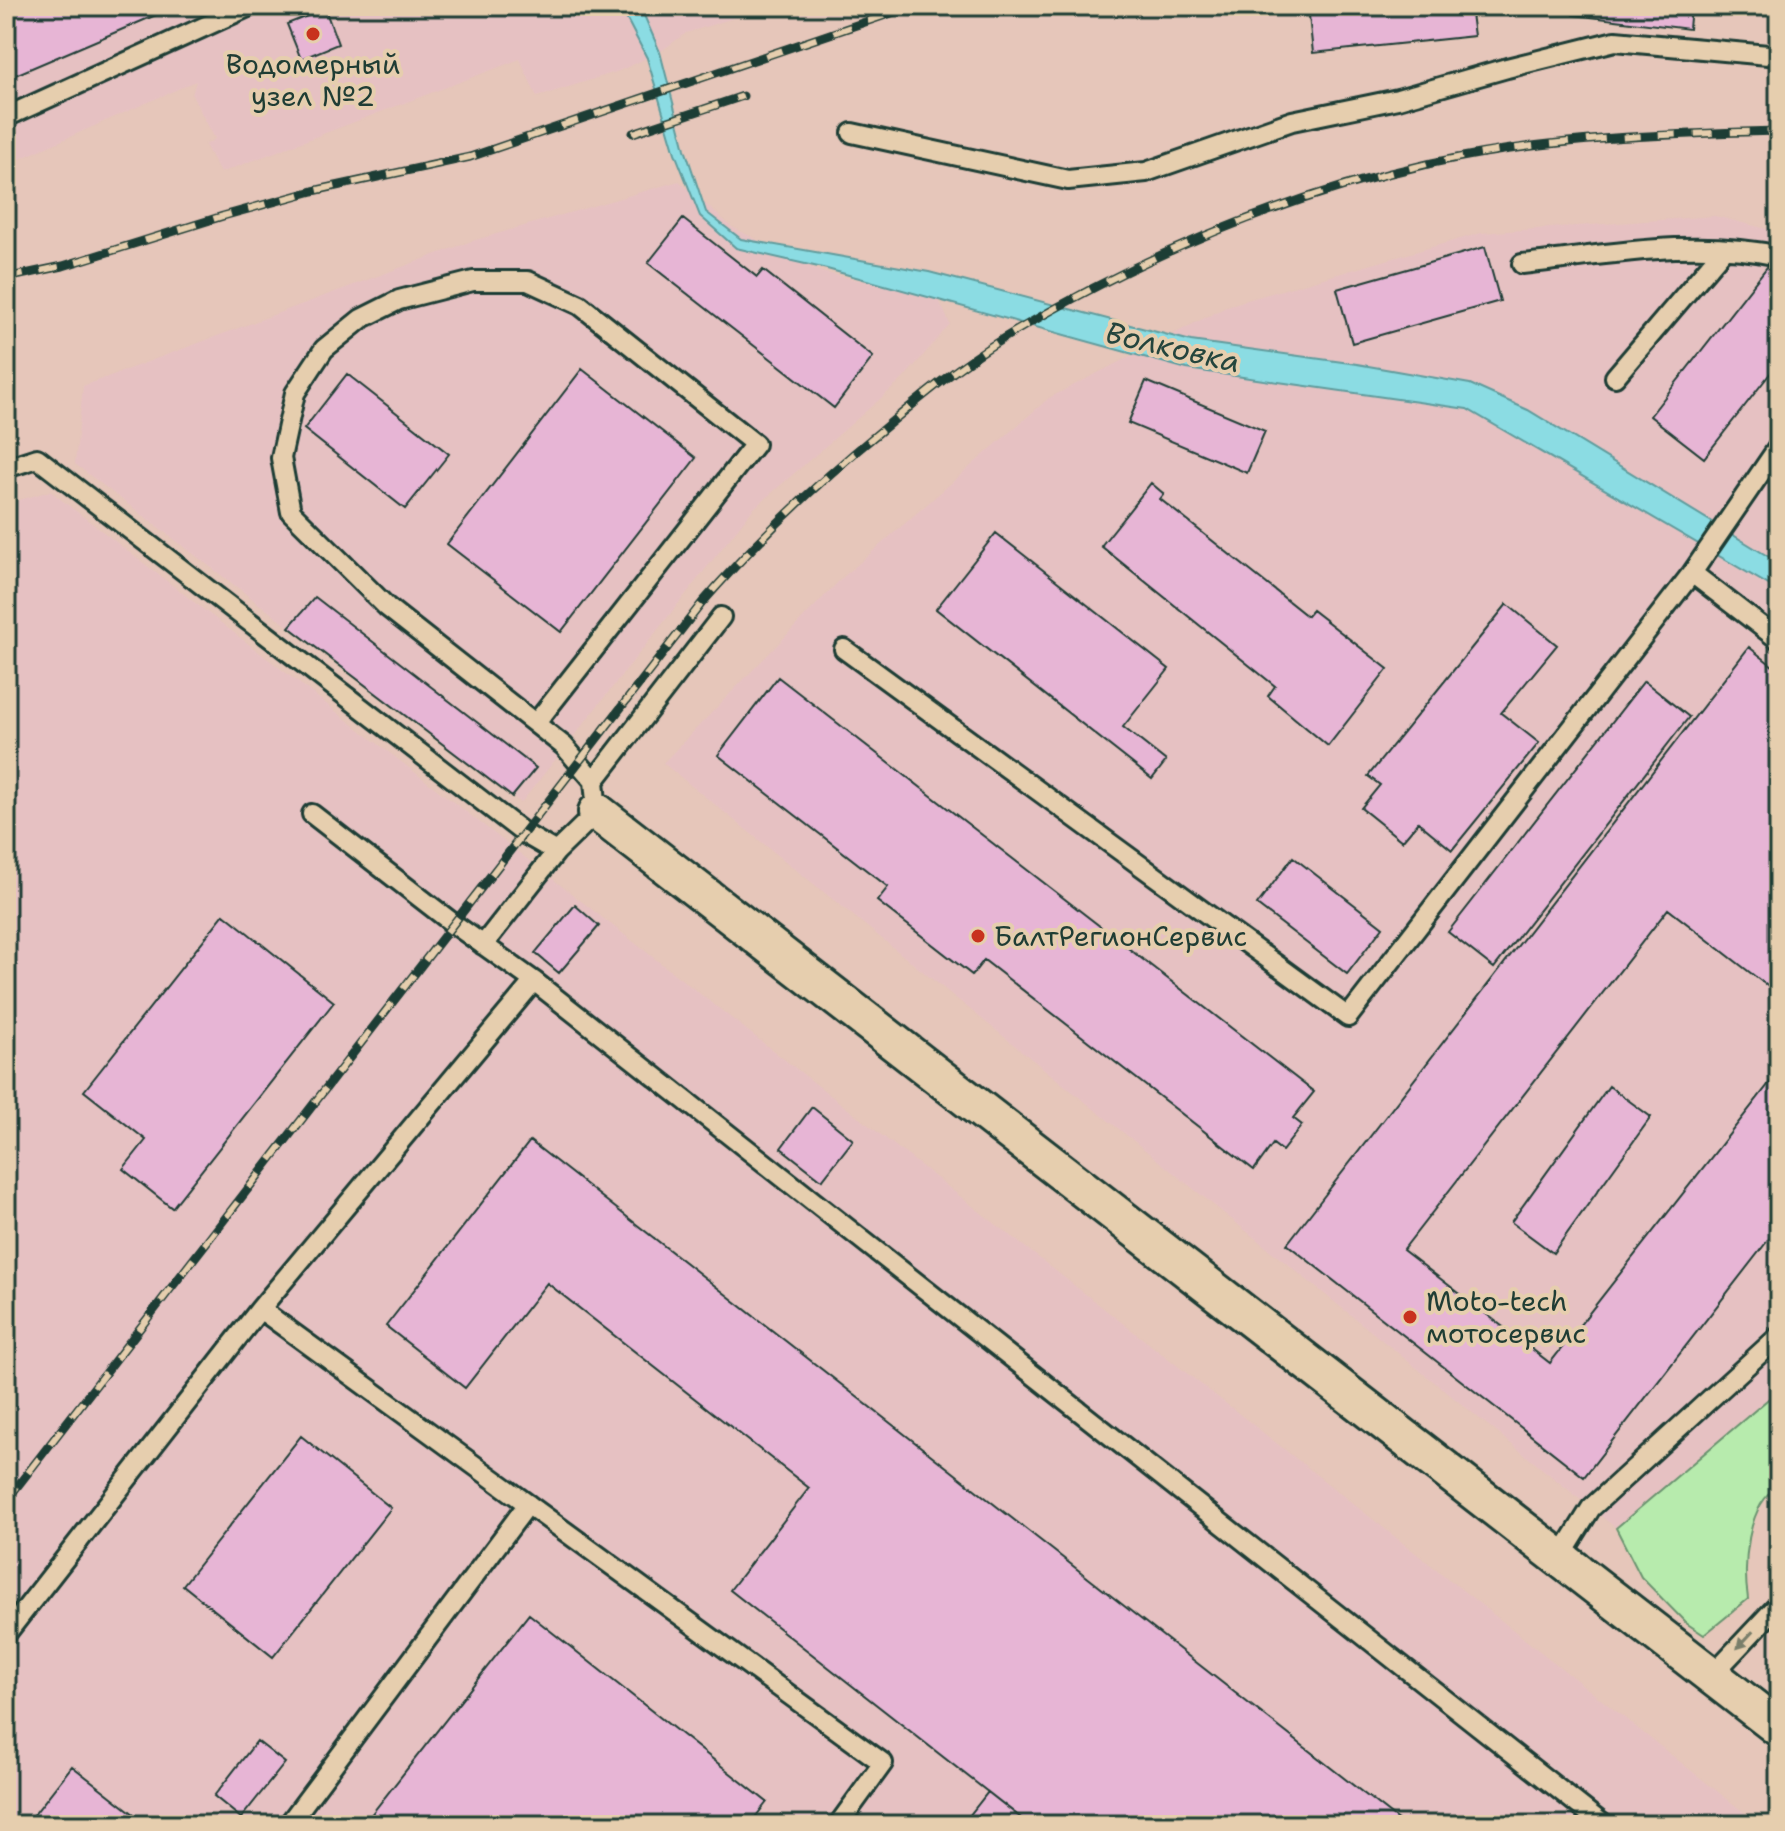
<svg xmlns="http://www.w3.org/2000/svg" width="1785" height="1831" font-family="'Shantell Sans',sans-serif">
<rect width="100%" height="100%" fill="#e6c6ba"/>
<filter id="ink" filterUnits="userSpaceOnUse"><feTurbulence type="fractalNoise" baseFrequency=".0125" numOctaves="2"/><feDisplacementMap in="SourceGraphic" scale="16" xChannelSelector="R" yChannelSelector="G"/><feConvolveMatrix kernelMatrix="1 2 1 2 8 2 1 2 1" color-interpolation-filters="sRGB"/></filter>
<g filter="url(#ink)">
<path fill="#e6c1c2" d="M6 6H772L686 33 660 52 619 71 537 97 520 59 220 173 205 145 215 139 192 95 196 81 6 165Z
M679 181 732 227 821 272 937 296 950 324 903 379 753 509 521 803 75 464 83 386 472 241Z
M1715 216 1779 232V1390L1616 1528 663 763 841 579 1049 398 1230 305 1481 233Z
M50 491 513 848 1247 1420 1760 1825H6V504Z"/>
<path fill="#b7ebad" stroke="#6b9470" stroke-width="2" d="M1779 1390V1486C1746 1505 1743 1566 1748 1599L1704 1635 1686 1623 1641 1577 1616 1528Z"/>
<path fill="#8bdce3" stroke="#609c9d" stroke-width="2" d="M620 6H640L660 52 685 149 706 212 741 239 929 272 1191 341 1357 364 1470 384 1528 410 1779 563V591L1467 409 1187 369 827 269 736 248 700 216 675 153 647 58Z"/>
<path fill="#e7b5d5" stroke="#1f3d34" stroke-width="2" d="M6 6H177L6 79Z
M1308 6H1470L1474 36 1313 53Z
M1574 6H1691L1689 29 1573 15Z
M325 9 338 44 301 59 287 24Z
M683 219 757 277 763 270 873 357 834 408 648 263Z
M1485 247 1500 301 1352 343 1337 289Z
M1771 262 1779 268V362L1704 458 1650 416Z
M582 369 696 458 561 632 447 544Z
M347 374 449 454 405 509 304 429Z
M1146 381 1265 431 1247 473 1128 423Z
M1151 483 1164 494 1160 499 1307 616 1312 610 1388 669 1328 746 1268 696 1275 686 1101 546Z
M996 533 1169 669 1123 727 1166 761 1152 779 936 609Z
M315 597 536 768 512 797 289 627Z
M1507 604 1557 645 1501 713 1539 743 1452 850 1418 822 1402 841 1361 808 1380 785 1368 776Z
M1749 647 1779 671V995L1668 909 1403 1250 1550 1363 1779 1071V1226L1584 1477 1287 1244Z
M778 677 1314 1092 1293 1118 1302 1125 1282 1151 1273 1144 1254 1170 984 960 972 975 877 901 888 887 718 755Z
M1644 681 1689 717 1494 968 1448 932Z
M1293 857 1383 927 1347 974 1257 905Z
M575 905 599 926 559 973 535 953Z
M224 914 334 1002 172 1208 123 1169 146 1140 84 1091Z
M1609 1086 1651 1117 1553 1253 1511 1222Z
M812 1107 853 1140 822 1180 781 1148Z
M530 1141 1404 1825H1030L730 1590 809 1488 547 1283 465 1388 386 1326Z
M301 1436 391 1508 273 1657 183 1585Z
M529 1614 767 1802 749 1825H363Z
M257 1741 285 1763 241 1818 214 1796Z
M72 1766 148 1825H26Z
M988 1792 1030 1825H962Z"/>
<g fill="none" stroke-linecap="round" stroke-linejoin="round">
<defs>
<path id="service" d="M6 117 250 6
M852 133 1068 180 1146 172 1292 121 1398 99 1507 68 1615 41 1779 56
M1522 264C1606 255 1696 237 1779 256
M1615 377 1724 249
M1779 446 1692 573 1779 640
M6 468 37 458 525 834 556 852 597 812 594 781 564 746 387 607 291 512 281 458 295 393 324 349 361 319 399 300 473 281H528L580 305 755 444 536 723
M844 649 1348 1017 1692 573
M594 781 721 617
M312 814 454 924 534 981 1604 1825
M483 945 556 852
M260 1309 883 1763 838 1825
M1560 1558 1591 1508 1779 1336
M6 1634 260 1309 534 981
M1711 1676 1779 1604
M288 1825 528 1504"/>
<path id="minor" d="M597 812 1779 1728"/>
</defs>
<use href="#service" stroke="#1f3d34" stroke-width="24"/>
<use href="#minor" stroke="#1f3d34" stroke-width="42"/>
<use href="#service" stroke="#e6ceae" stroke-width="18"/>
<use href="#minor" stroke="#e6ceae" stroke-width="36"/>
<defs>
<path id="rail" d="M633 133 743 96
M6 278 63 266 223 216 313 191 470 157 912 6
M6 1501 702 603C757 540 817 483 882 430 921 397 961 364 1004 338 1137 258 1281 197 1432 163 1545 138 1664 134 1779 131"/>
</defs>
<use href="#rail" stroke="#1f3d34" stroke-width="9"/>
<use href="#rail" stroke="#e6ceae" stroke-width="6" stroke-dasharray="18" stroke-linecap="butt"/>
</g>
<defs><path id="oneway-solid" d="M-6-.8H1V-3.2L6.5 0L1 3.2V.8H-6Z" transform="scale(2)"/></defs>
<use fill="#797e6b" href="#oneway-solid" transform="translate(1745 1640) rotate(133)"/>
</g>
<g fill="#c8321e" stroke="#e6ceae" stroke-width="3">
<circle cx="313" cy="34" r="8"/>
<circle cx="978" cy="936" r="8"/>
<circle cx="1410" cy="1317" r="8"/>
</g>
<g text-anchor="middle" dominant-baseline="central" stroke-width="8" stroke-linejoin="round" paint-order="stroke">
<g font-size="28" fill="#1f3d34" stroke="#e6ceae" text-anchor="start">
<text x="313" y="64" text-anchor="middle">Водомерный<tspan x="313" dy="32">узел №2</tspan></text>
<text x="994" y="936">БалтРегионСервис</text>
<text x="1426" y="1301">Moto-tech<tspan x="1426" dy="32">мотосервис</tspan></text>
</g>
<g font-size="30" font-style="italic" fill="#24453d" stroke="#e6ceae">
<text transform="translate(1173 347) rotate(13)">Волковка</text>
</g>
</g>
<rect width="1785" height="1831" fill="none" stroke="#e6ceae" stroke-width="32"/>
<rect x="16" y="16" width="1753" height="1799" fill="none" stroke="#1f3d34" stroke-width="3" filter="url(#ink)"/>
</svg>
